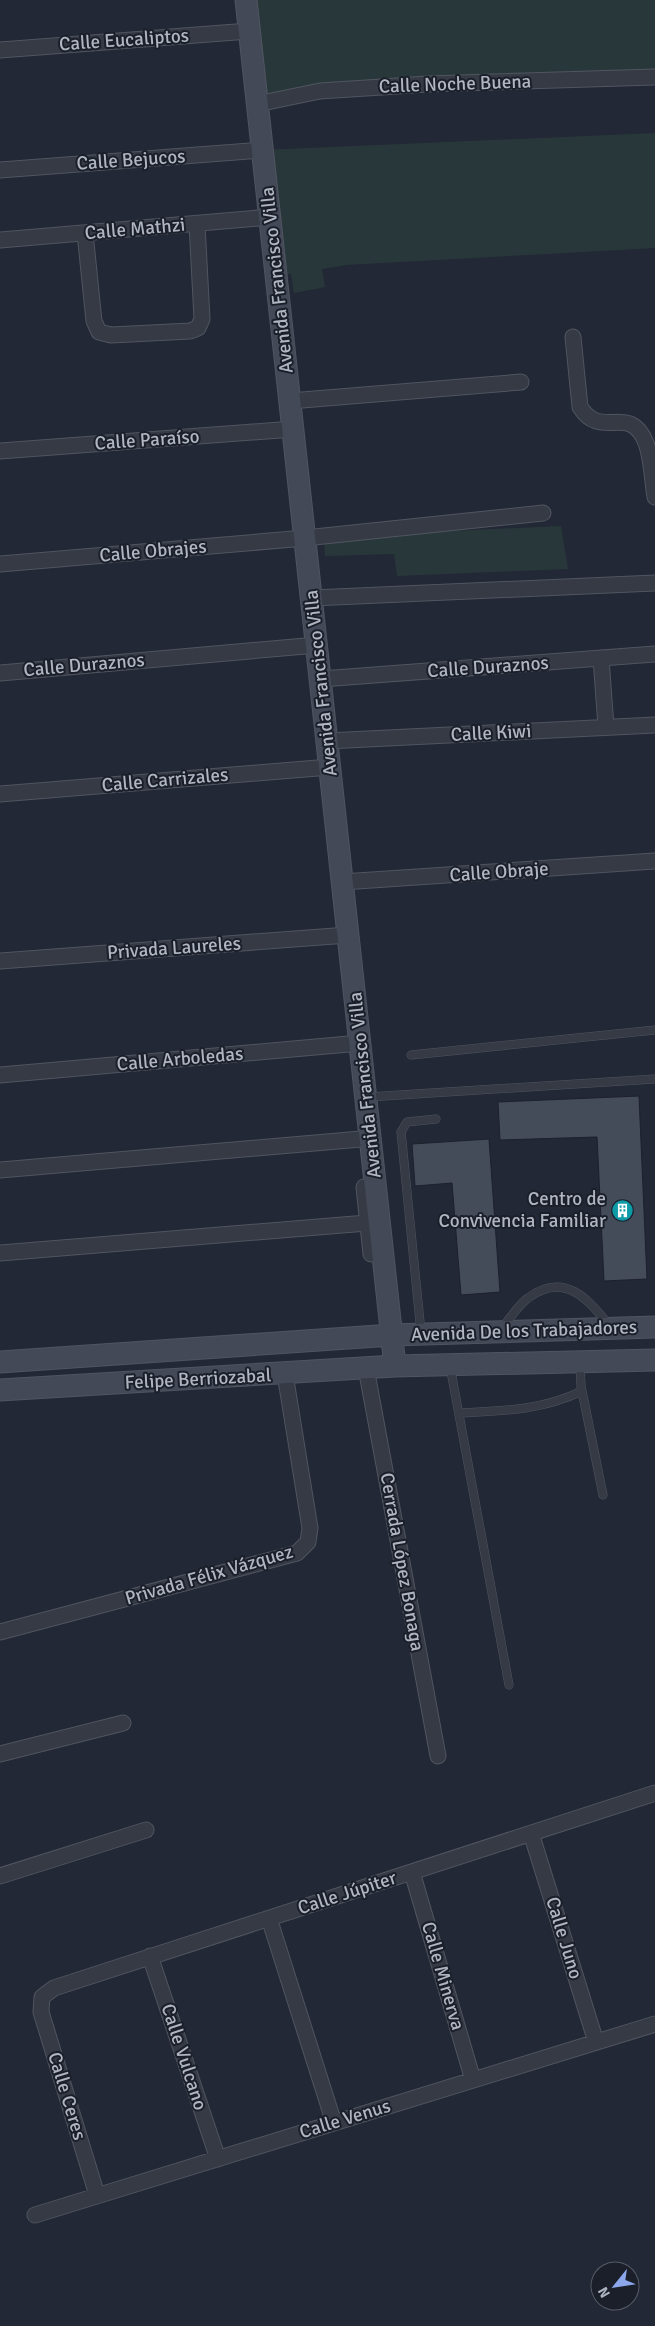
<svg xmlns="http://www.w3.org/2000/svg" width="655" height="2326" font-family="Signika,sans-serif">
<rect width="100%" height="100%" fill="#222835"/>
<path fill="#28383a" d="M247 0H655V79L317 99 259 113Z
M655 133V248L346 265 322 269 325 287 294 293 291 274 276 276 263 150Z
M561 526 568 569 397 576 394 554 325 556 324 537Z"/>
<path fill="#444b59" stroke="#1d212c" d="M639 1096 647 1279 604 1281 597 1137 500 1140 498 1102Z
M489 1139 500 1292 461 1295 452 1183 415 1186 412 1144Z"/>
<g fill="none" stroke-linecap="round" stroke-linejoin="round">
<defs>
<path id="lane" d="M411 1055 655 1030
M368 1097 655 1079
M502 1328C510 1319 518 1305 528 1298 563 1272 588 1297 609 1326
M421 1332 401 1132 407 1122 436 1119
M580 1364 581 1386 603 1495
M450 1366 509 1685
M460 1413C503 1411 543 1410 582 1391"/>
<path id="street" d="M0 50 249 31
M257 104 320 91 428 84 655 77
M0 170 262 150
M85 233 94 321 99 332 111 335 190 331 198 328 202 319 197 224
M0 240 270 217
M573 337 580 407C601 441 630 402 646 443 652 459 652 480 655 497
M290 401 521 382
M0 451 293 429
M0 564 305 538 543 513
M312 598 655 583
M601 658 606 727
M0 673 317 645
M321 679 655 654
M327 741 655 725
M0 794 330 767
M342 882 655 861
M0 961 348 935
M0 1075 360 1043
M0 1170 361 1139
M364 1187 371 1254
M0 1253 367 1223
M366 1368 438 1756
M0 1632 297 1553 308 1542 310 1528 285 1374
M0 1754 123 1723
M531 1833 596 2042
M412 1872 473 2080
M0 1876 146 1830
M269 1918 334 2123
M150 1956 218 2159
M97 2195 41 2012 42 1997 54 1988 655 1793
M35 2215 655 2024"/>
<path id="secondary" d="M246 0 395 1366
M0 1362 392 1335 655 1327
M0 1390 395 1366 655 1360"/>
</defs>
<use href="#lane" stroke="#505560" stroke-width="9"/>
<use href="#street" stroke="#505560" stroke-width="17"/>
<use href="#secondary" stroke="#505560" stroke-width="23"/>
<use href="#lane" stroke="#353a45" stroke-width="8"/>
<use href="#street" stroke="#353a45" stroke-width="15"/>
<use href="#secondary" stroke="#444958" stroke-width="21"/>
</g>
<defs>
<symbol id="building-disc" viewBox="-11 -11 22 22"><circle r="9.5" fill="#0f9aa8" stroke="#1b1f2a"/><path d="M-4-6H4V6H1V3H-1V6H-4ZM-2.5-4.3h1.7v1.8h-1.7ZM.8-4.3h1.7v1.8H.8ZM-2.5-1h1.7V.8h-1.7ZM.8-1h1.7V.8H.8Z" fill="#fff"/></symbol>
</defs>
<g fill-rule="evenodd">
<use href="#building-disc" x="610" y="1198" width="25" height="25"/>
</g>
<g text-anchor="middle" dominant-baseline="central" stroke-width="4" stroke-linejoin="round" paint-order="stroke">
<g font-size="19" fill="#b0b5c2" stroke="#1b1f2a">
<text transform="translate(124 40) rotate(-4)">Calle Eucaliptos</text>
<text transform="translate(455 84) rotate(-2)">Calle Noche Buena</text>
<text transform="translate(131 160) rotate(-4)">Calle Bejucos</text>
<text transform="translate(135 229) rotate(-5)">Calle Mathzi</text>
<text transform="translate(277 280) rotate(-96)">Avenida Francisco Villa</text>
<text transform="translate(147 440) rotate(-4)">Calle Paraíso</text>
<text transform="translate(153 551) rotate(-5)">Calle Obrajes</text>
<text transform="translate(84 665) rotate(-5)">Calle Duraznos</text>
<text transform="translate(488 667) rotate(-4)">Calle Duraznos</text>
<text transform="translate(321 683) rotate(-96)">Avenida Francisco Villa</text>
<text transform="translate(491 733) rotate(-3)">Calle Kiwi</text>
<text transform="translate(165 780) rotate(-5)">Calle Carrizales</text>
<text transform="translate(499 872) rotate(-4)">Calle Obraje</text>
<text transform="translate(174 948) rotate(-4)">Privada Laureles</text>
<text transform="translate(180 1059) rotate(-5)">Calle Arboledas</text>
<text transform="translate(365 1085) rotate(-96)">Avenida Francisco Villa</text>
<text transform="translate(524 1331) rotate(-2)">Avenida De los Trabajadores</text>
<text transform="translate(198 1379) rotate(-3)">Felipe Berriozabal</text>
<text transform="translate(402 1562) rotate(80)">Cerrada López Bonaga</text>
<text transform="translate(209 1575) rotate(-16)">Privada Félix Vázquez</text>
<text transform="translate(347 1893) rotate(-18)">Calle Júpiter</text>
<text transform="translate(564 1938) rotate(73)">Calle Juno</text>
<text transform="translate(443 1976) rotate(74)">Calle Minerva</text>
<text transform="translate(184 2057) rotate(72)">Calle Vulcano</text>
<text transform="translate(67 2096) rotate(73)">Calle Ceres</text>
<text transform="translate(345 2119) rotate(-17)">Calle Venus</text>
</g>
<g font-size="19" fill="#b0b5c2" stroke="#1b1f2a" text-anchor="end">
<text x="606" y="1199">Centro de<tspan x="606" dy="22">Convivencia Familiar</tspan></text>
</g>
</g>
<g transform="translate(615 2286) rotate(240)"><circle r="24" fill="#1b1f2a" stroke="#575b67"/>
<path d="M0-4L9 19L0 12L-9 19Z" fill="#8ba6eb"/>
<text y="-8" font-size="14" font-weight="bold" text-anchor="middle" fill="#b0b5c2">N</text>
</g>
</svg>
